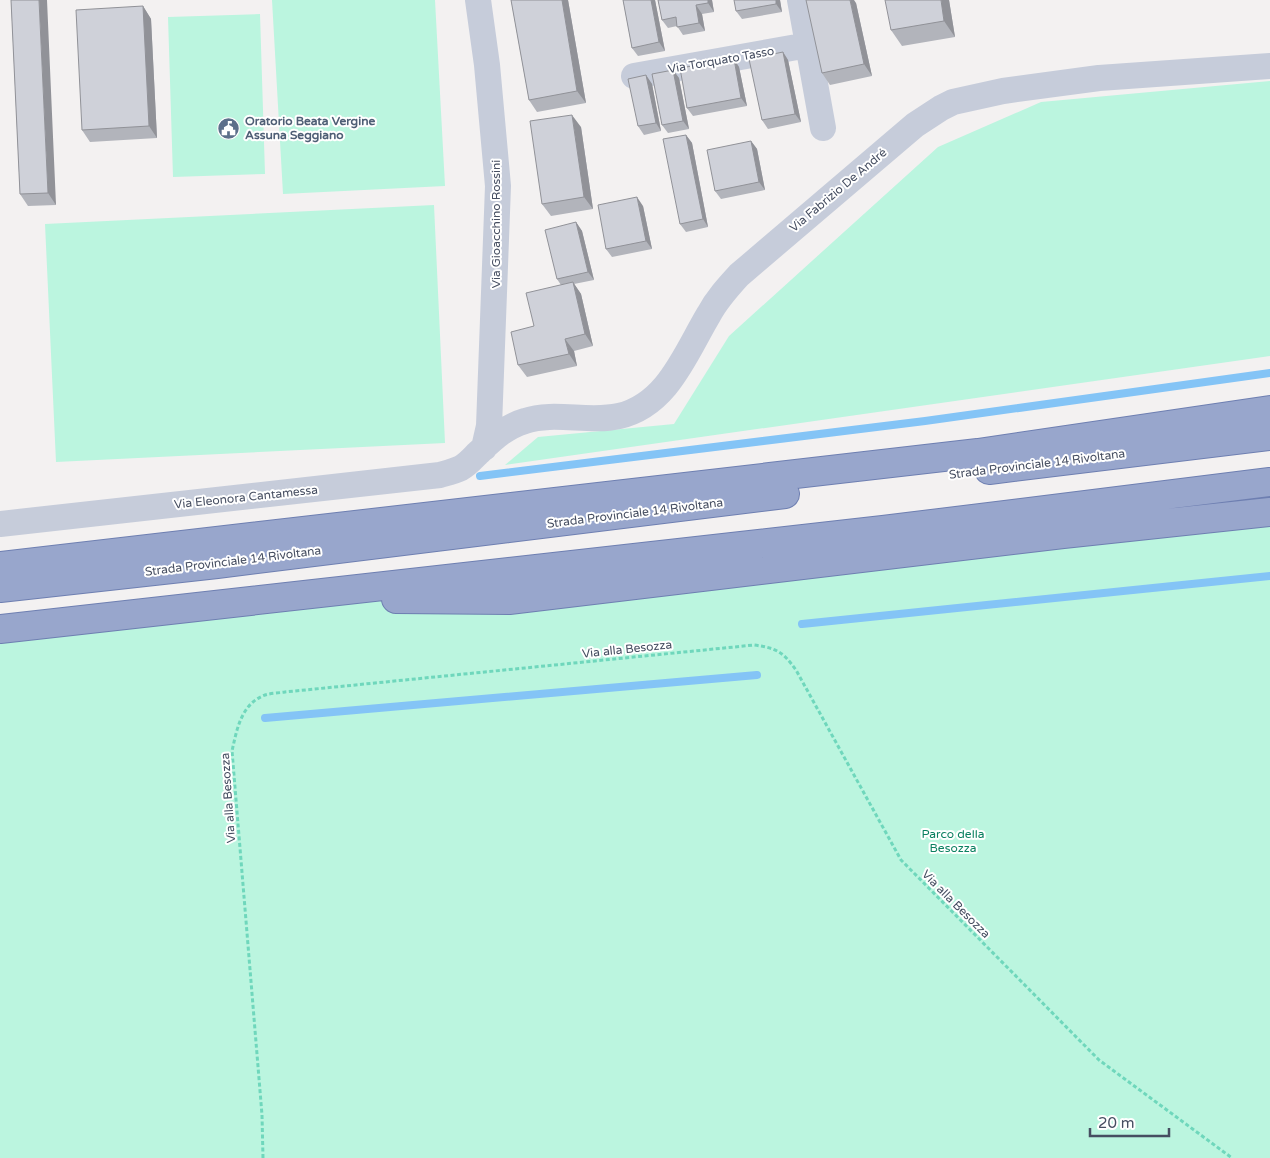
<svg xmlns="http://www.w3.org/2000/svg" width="1270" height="1158" font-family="'Varela Round',sans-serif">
<rect width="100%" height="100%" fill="#f3f1f1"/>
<path fill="#bbf5df" d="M272 0H435L445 186 283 194Z
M260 14 265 174 173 177 168 17Z
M1270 81V356L505 465 538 437 674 424 729 336 938 147 1041 102Z
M434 205 445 443 56 462 45 224Z
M1270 488V1158H0V632Z"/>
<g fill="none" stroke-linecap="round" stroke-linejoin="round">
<path stroke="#84c4f6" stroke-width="8" d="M480 476 925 421 1270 373
M802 624 1270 576
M265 718 757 675"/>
<defs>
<path id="trunk" d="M989 470 1270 436
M0 566 978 453 1270 410
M0 588 217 564 785 494
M396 599 509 600 1063 534 1270 512
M0 629 883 530 1270 482"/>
</defs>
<use href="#trunk" stroke="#6e7fb1" stroke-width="30"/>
<path stroke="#6fd7bc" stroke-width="3" stroke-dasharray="4 2.5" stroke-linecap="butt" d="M263 1158 262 1115 232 751C237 729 241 704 265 695 271 693 279 693 285 692L754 645C777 648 783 652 796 670L901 860 1099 1060 1232 1158"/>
<path stroke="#c6ccda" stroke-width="26" d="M478 0 487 65 498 186 489 426 484 448
M800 0 823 128
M634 76 808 45
M0 524 440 475C447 473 455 471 461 468 468 464 473 458 478 453 493 439 505 427 525 421 554 411 589 423 619 416 668 405 686 352 709 314 717 299 728 287 739 275L915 125 941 108 953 102 1003 91 1099 78 1270 66"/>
<use href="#trunk" stroke="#98a6cc" stroke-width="28"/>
</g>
<path fill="#b2b4bb" d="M11 0 56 205 28 206 20 194Z
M511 0H568L586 103 537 112 529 100Z
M623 0H655L665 51 638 56 632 48Z
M658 0H712L714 12 702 14 705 31 683 35 677 26 668 28 662 20Z
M780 0 782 12 742 19 736 11Z
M949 0 955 37 902 46 891 30Z
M856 3 872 76 830 85 822 73Z
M143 6 151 19 157 138 90 142 82 130Z
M783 52 788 60 801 122 768 129 762 120Z
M734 59 739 67 747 106 693 116 687 108Z
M673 70 679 78 689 129 668 133 662 125Z
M646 75 652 84 661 131 644 135 638 126Z
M581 127 593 209 551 216 542 204Z
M686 135 692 143 708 227 686 232 680 224Z
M751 141 757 149 765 190 721 199 715 191Z
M643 206 652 249 612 257 606 249Z
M576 222 582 231 594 280 574 284 581 294 593 346 574 351 577 366 527 377 518 365 534 326 561 285 557 279Z"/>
<path fill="#919298" d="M39 0H47L56 205 48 193Z
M562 0H568L586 103 577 91Z
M651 0H655L665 51 659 42Z
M708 0H712L714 12 708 3Z
M776 0H780L782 12 776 4Z
M850 0H854L856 3 872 76 864 64Z
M941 0H949L955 37 944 21Z
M696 5 702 14 705 31 699 23Z
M143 6 151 19 157 138 149 126Z
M783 52 788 60 801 122 795 114Z
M734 59 739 67 747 106 741 98Z
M673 70 679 78 689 129 683 121Z
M646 75 652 84 661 131 656 123Z
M572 115 581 127 593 209 584 197Z
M686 135 692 143 708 227 703 219Z
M751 141 757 149 765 190 759 182Z
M637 197 643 206 652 249 646 241Z
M576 222 582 231 594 280 588 272Z
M573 282 581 294 593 346 585 334Z
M565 339 574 351 577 366 569 354Z"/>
<path fill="#cfd1d9" stroke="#919298" d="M11 0H39L48 193 20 194Z
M511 0H562L577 91 529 100Z
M623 0H651L659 42 632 48Z
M658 0H708V3L696 5 699 23 677 27 676 17 662 20Z
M734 0H776V4L736 11Z
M806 0H850L864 64 822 73Z
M885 0H941L944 21 891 30Z
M143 6 149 126 82 130 76 10Z
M783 52 795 114 762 120 749 59Z
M734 59 741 98 687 108 680 68Z
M673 70 683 121 662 125 652 74Z
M646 75 656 123 638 126 628 79Z
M572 115 584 197 542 204 530 121Z
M686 135 703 219 680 224 663 139Z
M751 141 759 182 715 191 707 150Z
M637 197 646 241 606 249 598 205Z
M576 222 588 272 557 279 545 230Z
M573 282 585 334 565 339 569 354 518 365 511 332 534 326 526 293Z"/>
<defs>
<symbol id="civic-disc" viewBox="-11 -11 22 22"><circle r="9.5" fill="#5c6f8a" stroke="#fff"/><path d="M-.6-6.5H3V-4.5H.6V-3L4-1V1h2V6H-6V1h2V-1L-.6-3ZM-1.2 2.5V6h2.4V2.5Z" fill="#fff"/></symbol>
</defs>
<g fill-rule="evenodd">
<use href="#civic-disc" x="216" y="116" width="25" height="25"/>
</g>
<g text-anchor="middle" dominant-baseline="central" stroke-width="4" stroke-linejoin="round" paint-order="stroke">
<g font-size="12" fill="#464e61" stroke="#fff">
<text transform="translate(721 60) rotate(-10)">Via Torquato Tasso</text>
<text transform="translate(838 190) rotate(-40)">Via Fabrizio De André</text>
<text transform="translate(496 224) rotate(-90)">Via Gioacchino Rossini</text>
<text transform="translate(1037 464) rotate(-7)">Strada Provinciale 14 Rivoltana</text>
<text transform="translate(246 497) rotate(-6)">Via Eleonora Cantamessa</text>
<text transform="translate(635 513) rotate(-7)">Strada Provinciale 14 Rivoltana</text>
<text transform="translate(233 561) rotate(-7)">Strada Provinciale 14 Rivoltana</text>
<text transform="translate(627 649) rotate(-6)">Via alla Besozza</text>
<text transform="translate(228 798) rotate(-94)">Via alla Besozza</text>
<text transform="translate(956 904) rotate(45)">Via alla Besozza</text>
</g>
<g font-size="12" font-weight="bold" fill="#4e5e75" stroke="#fff" text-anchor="start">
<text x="245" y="121">Oratorio Beata Vergine<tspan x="245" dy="14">Assuna Seggiano</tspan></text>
</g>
<g font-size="12" fill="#0c8161" stroke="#fff">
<text x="953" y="834">Parco della<tspan x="953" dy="14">Besozza</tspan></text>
</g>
</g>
<path d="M1090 1128v8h79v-8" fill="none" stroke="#464e61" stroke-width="2.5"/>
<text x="1098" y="1128" font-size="15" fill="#464e61" stroke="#ffffff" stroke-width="4" paint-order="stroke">20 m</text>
</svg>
